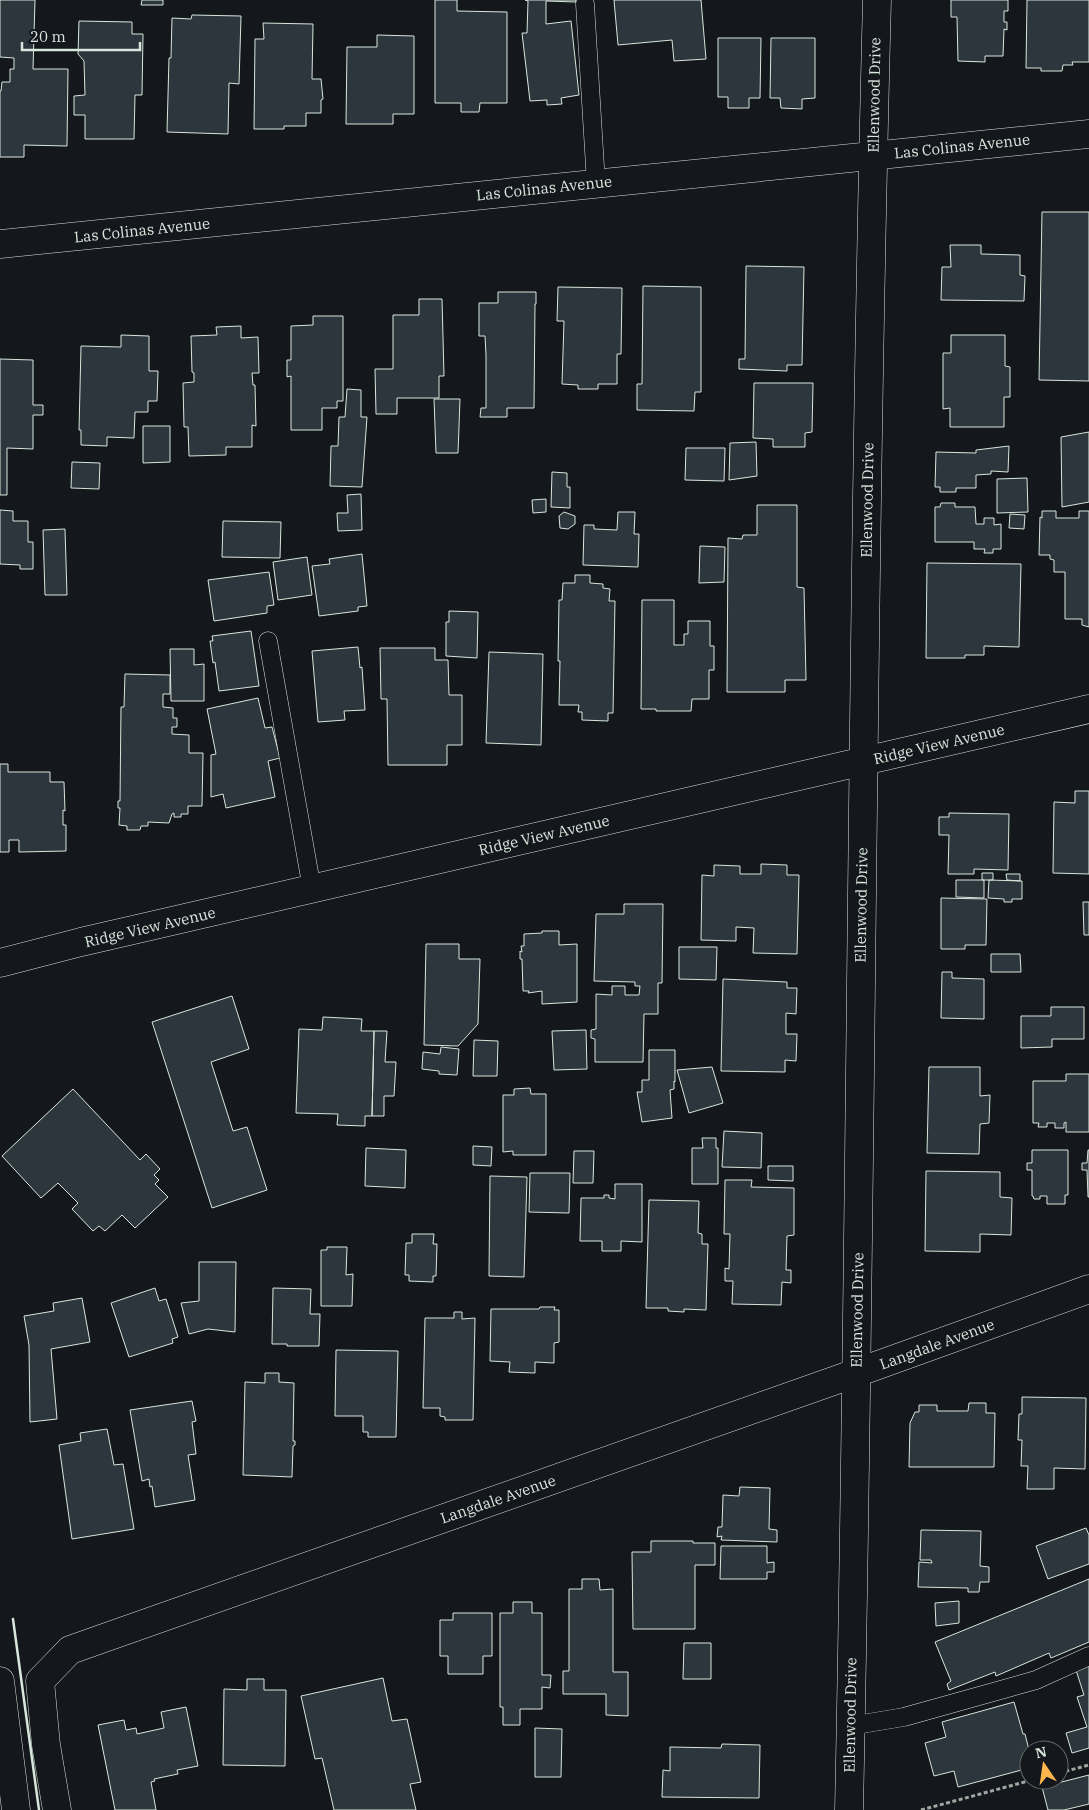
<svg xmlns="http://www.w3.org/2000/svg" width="1089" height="1810" font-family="'IBM Plex Serif',serif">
<rect width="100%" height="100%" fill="#14181c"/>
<path fill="#2c363c" stroke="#d8e6dc" d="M0 0H35L33 69H68L67 146 24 145V157H0V91H1L2 82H10V69H14V58L0 57Z
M142 0H163V5H141Z
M435 0H457V11L507 12V103H480L479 112H461V103H435Z
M525 0H576V2L546 1V24L571 21 579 95 561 98 562 104 547 105V100L530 101 522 33H527L528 1Z
M614 0H701L706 59 674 61 672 40 618 45Z
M951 0H1008V11H1004V22H1007V30L1004 29 1003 56H985V62L958 61 957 17H951Z
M1027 0H1089V62H1072L1073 65H1063L1062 71H1041V68H1026Z
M192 15 241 16 239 84 229 83 228 134 167 132 169 58H171L172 18 191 19Z
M79 21 132 22V34H143L142 95H135L134 139H85V115H74V96L85 95 84 61 78 54Z
M263 23 313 24 312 79H321L323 99 321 100V113H306V126H284V129H254L255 39H264Z
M377 35 414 36V114H393V124H346L347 47H377Z
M718 38H761L760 98H749V108H728V97H718Z
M771 38H815V98L802 99V109L781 108 780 98H770Z
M1042 212H1089V381L1039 380Z
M950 245H981V254L1020 255V275L1025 276 1024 301 941 300 942 267H951Z
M746 266 804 267 802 365H787V371L739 369V359H745Z
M643 286 701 287V392H695L694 411 637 410V384H642Z
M558 287 622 288 621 354H617V384H598V389H578V385L562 384 564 321H557Z
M498 292H536V304H535L534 408H507V417H480L481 408H486V355L485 336H479V303H498Z
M419 299H442L444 376H439V398H397V414H376L375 369H393V315H419Z
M313 316H343V401H337V408H322V430H291V376L287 377V360H291V326L313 325Z
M241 326V338L258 337 259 373H252L253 385H255L256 426 252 425V447H226V455L189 456 188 427H184L183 383 194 382V373L192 372 191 336 217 335 216 327Z
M121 335 149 336V371H158L157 401H148V412H135L134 438 107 437V446L81 445V430H79L81 346 121 347Z
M951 335H1005V366L1010 367V397H1004V427H950V408L943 409V353H951Z
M0 359 33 360V405H43V415H33V449L7 448V495H0Z
M754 383H813L812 432 805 433V447H773V439L753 438Z
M347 389 361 390V417H367L362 487 330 486 331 446H338L339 417H345Z
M434 399H460L458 453H436Z
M143 426H170V462L143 463Z
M1089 432V502L1062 507 1061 437Z
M756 442 757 476 729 480 730 443Z
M1009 446 1008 472 991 471V474L976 475V488H956V492H940V487H935L936 452 976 453V450Z
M686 448H725L724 481 685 480Z
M72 462 100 463 99 489 71 488Z
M552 472 567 473V487H570V508L551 507Z
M1027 478 1028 512 997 513V479Z
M361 494 362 530 338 531 337 513H348L347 495Z
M546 499V512L533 513 532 500Z
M941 503H955V507H975L976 524H984V518H994V525L1001 524V549H993V553H984L985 549H974V542H935V507H940Z
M757 505H797V587L804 588 806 680H785V692H727L728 538 742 539 743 535H757Z
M0 510 13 511V521H28V542H33V569H20V565L0 564Z
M1042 511H1056V518H1079V511H1089V627L1082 625V619H1065V572H1054V560L1050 559V555H1039L1040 517 1042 518Z
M564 512 575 516V524L568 529 560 528 559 516Z
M618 512H635L634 534H639L638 567 583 565 584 525H594V529L617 530Z
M1010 514 1025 515 1024 529 1009 528Z
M223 521 281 522 280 558 222 557Z
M65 529 67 595H45L43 530Z
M700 546 725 547 724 582 699 583Z
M362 554 367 606 358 607V611L319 616 312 566 330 564 329 559Z
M307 557 312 595 278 600 273 562Z
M927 563 1021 564 1019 647 984 646V655H965V658H926Z
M269 572 274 605 267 606V613L214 621 208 580Z
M575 575H590V583L603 584V588L610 589 609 601H615L613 713H608V721L582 720V712H578L579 705H559L560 661H558L559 600H562L563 583H575Z
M642 600H674V645H684V634H688V621H710V646H714V670H709V699H692L691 711H656V709H641Z
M449 611 478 612 477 658 446 656V622H449Z
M251 631 259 686 219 691 215 662 213 663 210 641H213L212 636Z
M358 647 360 668 362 667 365 710 344 711 345 720 318 722 312 651Z
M380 648H435V660H448L449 695H462V745H447V765H388L387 699H381Z
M170 649H194V665L204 664V701H171Z
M489 652 543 654 541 745 486 743Z
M125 674 170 675V694H163V707L173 708V718H177V727H172V734L189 735V753H203L202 806H188V814H181V817H174V813L172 814 169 823 148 822V826H141L140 830H127V826L119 825 120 808H118V801H120L121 707H124Z
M258 698 265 728 272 727 280 758 268 761 275 797 226 808 223 794 211 797V755L216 754 207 709Z
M0 764H8V772H50V782H64L65 811 63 810V825H66V851L19 852V840H9V852H0Z
M1075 791H1089V874L1053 873 1054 802 1075 803Z
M949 813 1009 814 1008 870 974 869V874H948L949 835H939V817H949Z
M761 864 787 865V875H799L797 954 753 953 754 928 736 927V941L701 940 702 875 714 876V865L740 866V874H761Z
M982 873H993V880H982Z
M1006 874H1020V881L1007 880Z
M956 880H984V898L956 897Z
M989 880 1022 881V899H1012V902H1004V899L988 898Z
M941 898 987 899 986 945H965V949H941Z
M1083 902H1089V935H1084Z
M624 904H663L662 983H658V1014H644L643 1062H595V1039L591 1038V1030L596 1029V994L612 995V986H625V995H639L640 986H635V982L594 981 596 914H624Z
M542 931H559V945L577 944V1002L542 1004V991L528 993 529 991H523L522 959H520V951L522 952 521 946H524V934L542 933Z
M426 944H459V959H480L478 1024 458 1046 424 1045Z
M679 947H717L716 980 679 979Z
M991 954H1020L1021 972H991Z
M942 972H952V978L984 979V1019L941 1018Z
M723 979 787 982V988H797L796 1014 786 1013V1034H797L796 1061 785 1060V1072L721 1071Z
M232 996 249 1049 211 1062 233 1131 247 1127 267 1190 212 1208 152 1022Z
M1051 1007H1084V1039H1052V1047L1021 1048V1016H1051Z
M323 1017 362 1019 361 1031H374L372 1116H365V1126L337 1125 338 1114 296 1113 299 1029 322 1030Z
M586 1030 587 1069 554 1070 552 1031Z
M374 1031H387L385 1062H396L394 1096H384V1116H372Z
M474 1040 498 1041 497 1076H473Z
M441 1047 459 1049 457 1075 439 1074V1071L422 1069 423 1052 440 1054Z
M649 1050H675V1082L674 1081V1089L670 1090 672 1118 642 1122 637 1092H642V1080H649Z
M712 1067 723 1103 689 1113 677 1070Z
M929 1067H980V1096L990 1095 989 1123 980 1124 979 1154 927 1153Z
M1066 1074H1089V1132H1066V1122L1064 1123V1128H1055V1123H1047V1127H1038L1039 1123H1033V1081H1066Z
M530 1088 531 1094H546V1155H513V1151L503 1152V1095H514V1089Z
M73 1089 140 1160 146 1154 160 1169 154 1175 159 1180 155 1184 168 1197 135 1228 122 1215 105 1231 99 1226 93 1231 72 1209 78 1203 58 1183 41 1198 2 1156Z
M724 1131 762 1133 761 1168 722 1167Z
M702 1138H716V1148H718V1184H692V1148H703Z
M473 1146 492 1147 491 1166 473 1165Z
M366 1148 406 1150 405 1188 365 1186Z
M1032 1150H1068V1195H1065V1204H1047V1196H1040V1199H1034L1033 1196H1032V1170H1027V1163H1032Z
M1088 1150H1089V1197H1088L1087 1170H1082V1163H1087Z
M574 1151H594L593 1183H573Z
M768 1166H793V1181L768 1180Z
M926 1171 1000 1172V1197L1012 1198 1011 1235 980 1234V1252L925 1251Z
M530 1173H570L569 1213 529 1212Z
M490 1176 527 1177 524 1277 489 1276Z
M725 1180H752L751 1187 794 1188V1235L787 1236 786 1270H791V1283L782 1282 781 1305 732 1304 733 1281H725V1268L729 1269 730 1234H724Z
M615 1184H642V1242L621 1241V1251H602V1241H580L581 1198H604V1195H609V1198L615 1199Z
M649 1200 699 1201 698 1233 702 1234V1244H708L706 1310 684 1309V1312L668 1311V1308H646Z
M412 1234H434L433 1244H437L436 1276H433V1282L409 1281V1275H405L406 1243H412Z
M327 1247H347L346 1275 353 1274 352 1306H321V1250H327Z
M199 1262H236L235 1332 208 1329 189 1334 181 1303 199 1301Z
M155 1288 159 1301 166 1299 178 1337 172 1339 173 1343 129 1357 111 1303Z
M273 1288 311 1289 310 1314H320L319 1346H287V1344H272Z
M82 1298 90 1342 51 1349 57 1419 30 1422 29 1345 24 1316 54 1311 53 1303Z
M540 1307H555L554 1310H559V1342L554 1343V1363L535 1362V1373L509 1372 510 1362 490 1361 491 1309H539Z
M454 1312H462V1319L475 1318 473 1420H445V1417L440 1416V1408H423L425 1318H454Z
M336 1350 398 1351 396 1437H368V1432H363V1416H335Z
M265 1373H279V1382L294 1383 293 1441H295V1445L293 1446 292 1477 243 1475 245 1382 265 1383Z
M1022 1397 1086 1398 1085 1469 1054 1468V1489H1027L1028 1466H1021L1022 1440H1018L1019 1414H1022Z
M192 1401 196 1421 192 1422 196 1454 188 1455 195 1500 155 1507 152 1486 150 1487 149 1479 142 1481 130 1410Z
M969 1403H986V1413H995L994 1467H909L910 1423 915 1412H919V1405H937V1411H968Z
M107 1429 114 1465 123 1464 134 1529 72 1539 59 1445 81 1441 80 1433Z
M740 1487 770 1488 769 1529 777 1530V1542L721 1540 722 1536 717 1537 718 1527H722L723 1495 739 1496Z
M1086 1528 1089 1535V1564L1048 1579 1036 1546Z
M921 1530 981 1531 980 1566 989 1567V1582H980L979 1592H968V1588L918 1587 919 1562 932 1563 931 1560H920Z
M651 1541H693V1543H715V1565H695V1629H633L632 1552H651Z
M721 1546H767V1563L774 1562V1572H767V1579H720Z
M582 1579H599L600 1590 613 1589V1672H628V1716L606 1715V1694H563V1671H569V1589H582Z
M1089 1579V1642L1051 1658 1049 1653 996 1676 995 1672 949 1690 947 1684 951 1681 935 1642Z
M959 1601V1623L936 1626 935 1603Z
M513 1602H532V1613H542V1675H551L550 1688 542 1687V1709H520V1725H503V1707H500V1613H513Z
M453 1613H492V1656H483V1674H448V1656H440V1620H453Z
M684 1643H711V1679H683Z
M1089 1666V1748L1072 1753 1066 1733 1087 1727 1077 1697 1084 1695 1076 1670Z
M383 1678 392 1721 407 1719 421 1782 410 1784 416 1810H334L322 1758 315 1759 301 1696Z
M247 1679H264V1690H286L285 1766 223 1765 224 1689 247 1690Z
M1014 1702 1023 1734H1025L1029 1750V1768L958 1787 954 1771 934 1776 925 1743 946 1737 942 1722Z
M186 1707 198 1766 177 1770 178 1774 154 1779 155 1781 151 1782 156 1810H115L98 1725 124 1720 126 1730 136 1728 137 1734 164 1728 161 1712Z
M535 1728 562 1729 561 1777H535Z
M722 1744 760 1745 759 1798 662 1797 663 1770 670 1771V1747L721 1748Z
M1089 1775V1804L1064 1810H1048L1042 1787Z"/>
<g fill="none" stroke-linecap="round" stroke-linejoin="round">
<defs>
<path id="service" d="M585 4 596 183
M268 641 312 889
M850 1726 904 1717 1036 1680 1089 1656"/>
<path id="minor" d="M0 244 1089 134
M0 963 81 942 1089 709
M0 1681 16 1810
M57 1810 46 1745 40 1681 70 1650 856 1373 1089 1289"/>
<path id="tertiary" d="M849 1810C862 1207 861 603 877 0"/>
</defs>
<use href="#service" stroke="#d8e6dc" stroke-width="19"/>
<use href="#minor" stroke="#d8e6dc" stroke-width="29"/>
<use href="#tertiary" stroke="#d8e6dc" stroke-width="29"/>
<path stroke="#9da8a2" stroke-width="3" stroke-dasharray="4 2.5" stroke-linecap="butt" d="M1059 1773 1089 1765
M921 1810 1032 1780"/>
<use href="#service" stroke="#14181c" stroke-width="18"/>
<use href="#minor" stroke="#14181c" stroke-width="28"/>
<use href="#tertiary" stroke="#14181c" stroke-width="28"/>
<path stroke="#d8e6dc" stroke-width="2.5" d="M13 1619 39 1810"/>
</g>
<g text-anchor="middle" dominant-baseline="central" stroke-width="4" stroke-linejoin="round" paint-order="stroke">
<g font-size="15" fill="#d8e6dc" stroke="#14181c">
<text transform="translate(874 95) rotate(-89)">Ellenwood Drive</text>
<text transform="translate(962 146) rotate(-6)">Las Colinas Avenue</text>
<text transform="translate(544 188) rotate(-6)">Las Colinas Avenue</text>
<text transform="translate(142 230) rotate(-6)">Las Colinas Avenue</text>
<text transform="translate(867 500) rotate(-89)">Ellenwood Drive</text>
<text transform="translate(939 744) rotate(-13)">Ridge View Avenue</text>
<text transform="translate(544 835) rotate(-13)">Ridge View Avenue</text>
<text transform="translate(861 905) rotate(-89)">Ellenwood Drive</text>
<text transform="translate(150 927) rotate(-13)">Ridge View Avenue</text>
<text transform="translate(857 1310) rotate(-89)">Ellenwood Drive</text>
<text transform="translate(937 1344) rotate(-20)">Langdale Avenue</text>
<text transform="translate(498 1499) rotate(-19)">Langdale Avenue</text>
<text transform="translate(850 1715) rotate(-89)">Ellenwood Drive</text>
</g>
</g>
<g transform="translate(1044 1765) rotate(347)"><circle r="24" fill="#14181c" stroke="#626a69"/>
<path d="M0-4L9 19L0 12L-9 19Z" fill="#ffb74d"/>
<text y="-8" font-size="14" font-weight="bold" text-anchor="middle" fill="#d8e6dc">N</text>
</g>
<path d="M22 42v8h118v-8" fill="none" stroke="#d8e6dc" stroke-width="2.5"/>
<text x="30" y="42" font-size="15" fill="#d8e6dc" stroke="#14181c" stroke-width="4" paint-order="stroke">20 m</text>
</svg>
